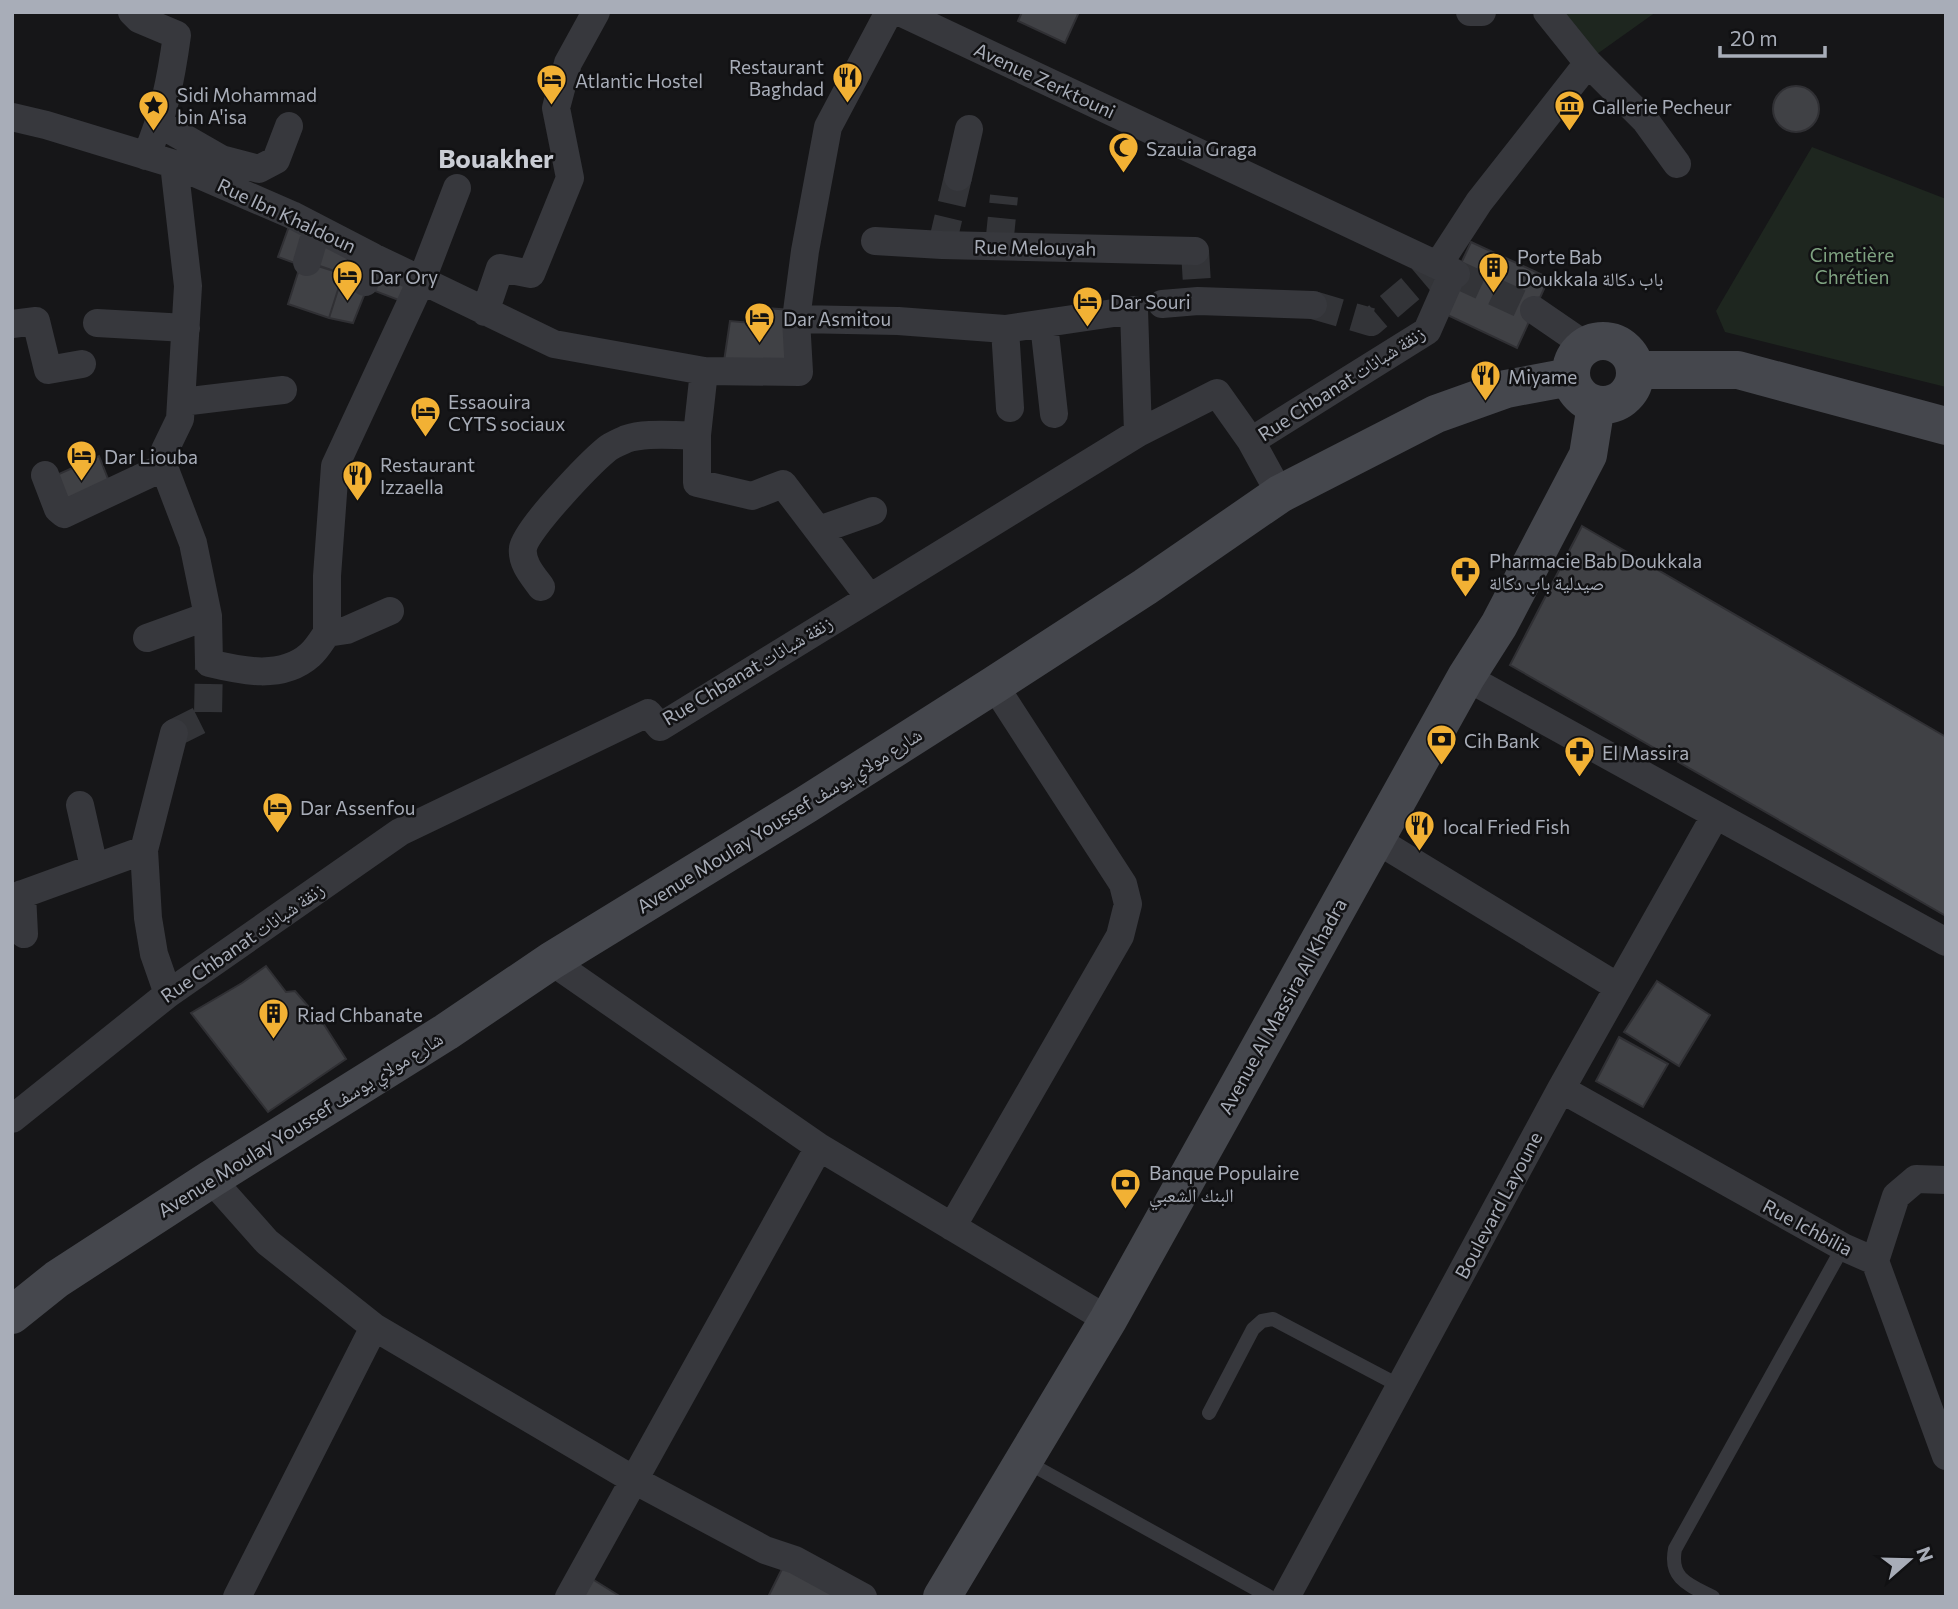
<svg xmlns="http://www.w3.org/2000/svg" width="1958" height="1609" font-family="Commissioner,'Noto Naskh Arabic',sans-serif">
<rect width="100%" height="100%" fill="#161618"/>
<path fill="#1e261f" d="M1552 12H1656L1590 59Z
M1812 147 1946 199V387L1725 332 1716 311Z"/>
<path fill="#404145" stroke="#303034" stroke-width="2" d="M1022 12H1079L1065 43 1018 21Z
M1773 109a23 23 0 1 1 46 0a23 23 0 1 1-46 0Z
M292 218 314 229 300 265 278 257Z
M325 237 351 251 343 274 315 265Z
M1471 242 1549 278 1517 348 1439 311Z
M351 251 369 259 361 281 343 274Z
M302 260 343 274 329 318 288 304Z
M375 262 418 281 409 304 367 288Z
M343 274 361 281 367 288 353 323 329 318Z
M754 307 792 310 794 369 723 368 730 321 752 323Z
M99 456 112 489 64 511 50 478Z
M1582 526 1946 737V916L1510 665Z
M266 966 286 992 295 991 323 1023 346 1059 268 1112 191 1013 242 983Z
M1657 981 1710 1015 1679 1066 1624 1032Z
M1619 1037 1668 1064 1643 1107 1596 1081Z
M784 1565 840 1597H768Z
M589 1577 621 1597H578Z"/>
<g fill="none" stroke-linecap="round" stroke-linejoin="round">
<path stroke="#333438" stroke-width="28" stroke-dasharray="28 14" stroke-linecap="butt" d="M942 245 958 177
M999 246 1004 196
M1195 251 1198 301
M1456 274 1534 310
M1313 305 1371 322 1438 265
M174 733 208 716 209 663"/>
<path stroke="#37383d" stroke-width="14" d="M1209 1413 1253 1329 1262 1321 1273 1319 1400 1386
M1025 1461 1270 1597
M1713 1597C1689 1585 1669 1579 1675 1549L1843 1247"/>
<path stroke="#37383d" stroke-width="28" d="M132 12 139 19 177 35C171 79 164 115 146 156
M900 12 1456 274
M1470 12H1482
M1547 12 1588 63 1645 120 1677 164
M12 117 46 125 174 164 292 215 373 257 554 344 704 371 799 372 796 319 805 251 828 127 889 12
M160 124 221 159 259 169 276 160 289 126
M174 164 188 286 180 419 165 450 164 467 193 543 208 616 209 663C242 671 282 680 310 655 317 649 322 640 327 633L347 630 390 611
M958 177 969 129
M875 241 942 245 1195 251
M307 262 317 228
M1438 265 1479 202 1588 63
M365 282 373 257
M1162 304 1198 301 1313 305
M1534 310 1585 345
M485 312 500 268 531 274 570 178 556 108 568 63 596 12
M796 319 898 321 1005 329 1134 310 1138 433
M97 323 186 328
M12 324 36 321 48 370 82 364
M1044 324 1054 414
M1005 329 1010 408
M704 371 697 435V483L752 496 783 484 869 597
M182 402 283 390
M1251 441 1280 494
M45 475 58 509 64 514 164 467
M819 530 873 511
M541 587C533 576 521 563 523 548 526 529 590 463 607 449 612 445 620 442 626 439 647 432 675 436 697 435
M327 633V576L335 466 422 279 457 188
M147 638 208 616
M1466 677 1946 942
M80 805 94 867
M1375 839 1618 987
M22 894 24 934
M12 898 144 850
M551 961 819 1147 1108 1320
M168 994 154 954 148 918 144 850 174 733
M1561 1089 1843 1247 1875 1261 1946 1456
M12 1119 168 994 400 832 648 713 660 727 1138 433 1217 393 1251 441 1427 331 1453 272
M211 1179 267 1242 374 1327 634 1480 765 1550 795 1560 863 1597
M952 1227 1120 936 1128 904 1123 884 994 685
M1875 1261 1896 1196 1916 1179 1946 1180
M237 1597 374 1327
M569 1597 819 1147
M1286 1597 1561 1089 1715 816"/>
<path stroke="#45474d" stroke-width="38" d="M1571 373a32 32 0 1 1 64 0a32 32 0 1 1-64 0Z
M1636 370H1738L1946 426
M12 1315 57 1279 211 1179 446 1032 551 961 807 804 994 685 1145 587 1280 494 1436 414 1506 389 1570 377
M942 1597 1108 1320 1466 677 1499 625 1588 455 1596 405"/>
</g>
<defs>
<symbol id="restaurant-pin" viewBox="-11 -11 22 30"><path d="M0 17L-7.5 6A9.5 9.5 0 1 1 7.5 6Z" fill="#f2b134" stroke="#111113"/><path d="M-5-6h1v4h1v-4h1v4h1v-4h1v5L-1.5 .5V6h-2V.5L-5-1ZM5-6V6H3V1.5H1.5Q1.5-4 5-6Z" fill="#111"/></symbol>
<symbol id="hotel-pin" viewBox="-11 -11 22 30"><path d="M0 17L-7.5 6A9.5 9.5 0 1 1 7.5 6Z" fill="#f2b134" stroke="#111113"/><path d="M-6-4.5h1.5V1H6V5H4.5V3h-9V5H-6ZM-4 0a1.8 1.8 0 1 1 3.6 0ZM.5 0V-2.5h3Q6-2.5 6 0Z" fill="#111"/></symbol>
<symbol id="sight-pin" viewBox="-11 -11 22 30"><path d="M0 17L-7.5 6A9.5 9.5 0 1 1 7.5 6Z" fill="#f2b134" stroke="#111113"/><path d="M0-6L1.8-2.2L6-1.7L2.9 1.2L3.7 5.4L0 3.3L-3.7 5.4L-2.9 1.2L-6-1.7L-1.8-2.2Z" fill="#111"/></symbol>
<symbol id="museum-pin" viewBox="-11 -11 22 30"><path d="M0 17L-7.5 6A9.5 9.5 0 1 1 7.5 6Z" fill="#f2b134" stroke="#111113"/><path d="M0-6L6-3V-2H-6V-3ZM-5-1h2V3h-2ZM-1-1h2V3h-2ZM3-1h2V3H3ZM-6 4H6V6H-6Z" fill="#111"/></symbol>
<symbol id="mosque-pin" viewBox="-11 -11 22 30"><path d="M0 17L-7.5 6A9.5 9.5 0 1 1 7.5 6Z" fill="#f2b134" stroke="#111113"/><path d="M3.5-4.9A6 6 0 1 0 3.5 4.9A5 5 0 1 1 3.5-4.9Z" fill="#111"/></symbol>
<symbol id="building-pin" viewBox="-11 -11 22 30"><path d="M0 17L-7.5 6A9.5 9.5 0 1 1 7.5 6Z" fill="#f2b134" stroke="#111113"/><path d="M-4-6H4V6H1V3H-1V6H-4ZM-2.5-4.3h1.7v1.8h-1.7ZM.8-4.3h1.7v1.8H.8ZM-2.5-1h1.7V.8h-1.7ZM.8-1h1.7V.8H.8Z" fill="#111"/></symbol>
<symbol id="pharmacy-pin" viewBox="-11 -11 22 30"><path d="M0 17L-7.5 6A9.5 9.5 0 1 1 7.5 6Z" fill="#f2b134" stroke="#111113"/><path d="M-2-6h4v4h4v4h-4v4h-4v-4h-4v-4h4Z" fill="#111"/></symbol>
<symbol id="bank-pin" viewBox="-11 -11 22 30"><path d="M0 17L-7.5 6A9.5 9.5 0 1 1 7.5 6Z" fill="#f2b134" stroke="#111113"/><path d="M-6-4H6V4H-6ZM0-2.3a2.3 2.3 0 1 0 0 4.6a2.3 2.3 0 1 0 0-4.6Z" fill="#111"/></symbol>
</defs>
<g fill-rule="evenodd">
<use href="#restaurant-pin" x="830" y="60" width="35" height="47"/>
<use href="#hotel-pin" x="534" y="62" width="35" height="47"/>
<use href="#sight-pin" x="136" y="88" width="35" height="47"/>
<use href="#museum-pin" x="1552" y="88" width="35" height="47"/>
<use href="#mosque-pin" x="1106" y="130" width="35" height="47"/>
<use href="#building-pin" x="1476" y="250" width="35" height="47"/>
<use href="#hotel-pin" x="330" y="258" width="35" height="47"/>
<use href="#hotel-pin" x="1070" y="284" width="35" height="47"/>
<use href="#hotel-pin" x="742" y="300" width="35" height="47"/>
<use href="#restaurant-pin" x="1468" y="358" width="35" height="47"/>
<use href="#hotel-pin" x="408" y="394" width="35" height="47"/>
<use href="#hotel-pin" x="64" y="438" width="35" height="47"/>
<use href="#restaurant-pin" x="340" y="458" width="35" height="47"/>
<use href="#pharmacy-pin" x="1448" y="554" width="35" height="47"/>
<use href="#bank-pin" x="1424" y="722" width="35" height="47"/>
<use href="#pharmacy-pin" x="1562" y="734" width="35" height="47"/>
<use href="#hotel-pin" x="260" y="790" width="35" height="47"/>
<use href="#restaurant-pin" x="1402" y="808" width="35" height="47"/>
<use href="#building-pin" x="256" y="996" width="35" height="47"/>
<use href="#bank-pin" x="1108" y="1166" width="35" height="47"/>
</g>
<g text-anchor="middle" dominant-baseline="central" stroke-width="5" stroke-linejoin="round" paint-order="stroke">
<g font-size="19" fill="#a8adb8" stroke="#111113" text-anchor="start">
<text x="824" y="66" text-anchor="end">Restaurant<tspan x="824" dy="22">Baghdad</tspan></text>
<text x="575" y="80">Atlantic Hostel</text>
<text x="177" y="94">Sidi Mohammad<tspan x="177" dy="22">bin A'isa</tspan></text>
<text x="1592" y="106">Gallerie Pecheur</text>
<text x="1146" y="148">Szauia Graga</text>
<text x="1517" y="256">Porte Bab<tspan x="1517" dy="22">Doukkala باب دكالة</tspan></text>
<text x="370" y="276">Dar Ory</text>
<text x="1110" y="301">Dar Souri</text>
<text x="783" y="318">Dar Asmitou</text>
<text x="1508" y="376">Miyame</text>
<text x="448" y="401">Essaouira<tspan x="448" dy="22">CYTS sociaux</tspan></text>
<text x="104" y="456">Dar Liouba</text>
<text x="380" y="464">Restaurant<tspan x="380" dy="22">Izzaella</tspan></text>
<text x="1489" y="560">Pharmacie Bab Doukkala<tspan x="1489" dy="22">صيدلية باب دكالة</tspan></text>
<text x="1464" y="740">Cih Bank</text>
<text x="1602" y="752">El Massira</text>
<text x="300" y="807">Dar Assenfou</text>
<text x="1443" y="826">local Fried Fish</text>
<text x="297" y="1014">Riad Chbanate</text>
<text x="1149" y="1172">Banque Populaire<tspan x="1149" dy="22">البنك الشعبي</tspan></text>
</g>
<g font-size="19" fill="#a8adb8" stroke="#111113">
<text transform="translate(1045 80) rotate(25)">Avenue Zerktouni</text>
<text transform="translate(287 215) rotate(25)">Rue Ibn Khaldoun</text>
<text transform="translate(1035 247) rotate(1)">Rue Melouyah</text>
<text transform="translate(1341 383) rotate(-33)">Rue Chbanat زنقة شبانات</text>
<text transform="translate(747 670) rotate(-31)">Rue Chbanat زنقة شبانات</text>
<text transform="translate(779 820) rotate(-32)">Avenue Moulay Youssef شارع مولاي يوسف</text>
<text transform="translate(242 942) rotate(-35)">Rue Chbanat زنقة شبانات</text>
<text transform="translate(1282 1006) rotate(-61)">Avenue Al Massira Al Khadra</text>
<text transform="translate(300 1124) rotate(-32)">Avenue Moulay Youssef شارع مولاي يوسف</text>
<text transform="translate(1498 1205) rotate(-62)">Boulevard Layoune</text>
<text transform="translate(1808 1227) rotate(28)">Rue Ichbilia</text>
</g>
<g font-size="19" fill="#7fa381" stroke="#111113">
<text x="1852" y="254">Cimetière<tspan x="1852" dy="22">Chrétien</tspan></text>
</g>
<g font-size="26" font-weight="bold" fill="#c9ccd4" stroke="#111113">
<text x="496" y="157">Bouakher</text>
</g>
</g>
<rect width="1958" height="1609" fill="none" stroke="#a8adb8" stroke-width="28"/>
<g transform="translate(1909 1560) rotate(70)" stroke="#111113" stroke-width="5" paint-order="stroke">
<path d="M0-5L12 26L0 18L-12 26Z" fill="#a8adb8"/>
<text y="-10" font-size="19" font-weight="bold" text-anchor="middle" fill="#a8adb8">N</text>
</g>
<path d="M1720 46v10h105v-10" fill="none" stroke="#a8adb8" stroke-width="3.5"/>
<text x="1730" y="46" font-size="21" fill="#a8adb8" stroke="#111113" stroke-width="5" paint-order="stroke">20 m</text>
</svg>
